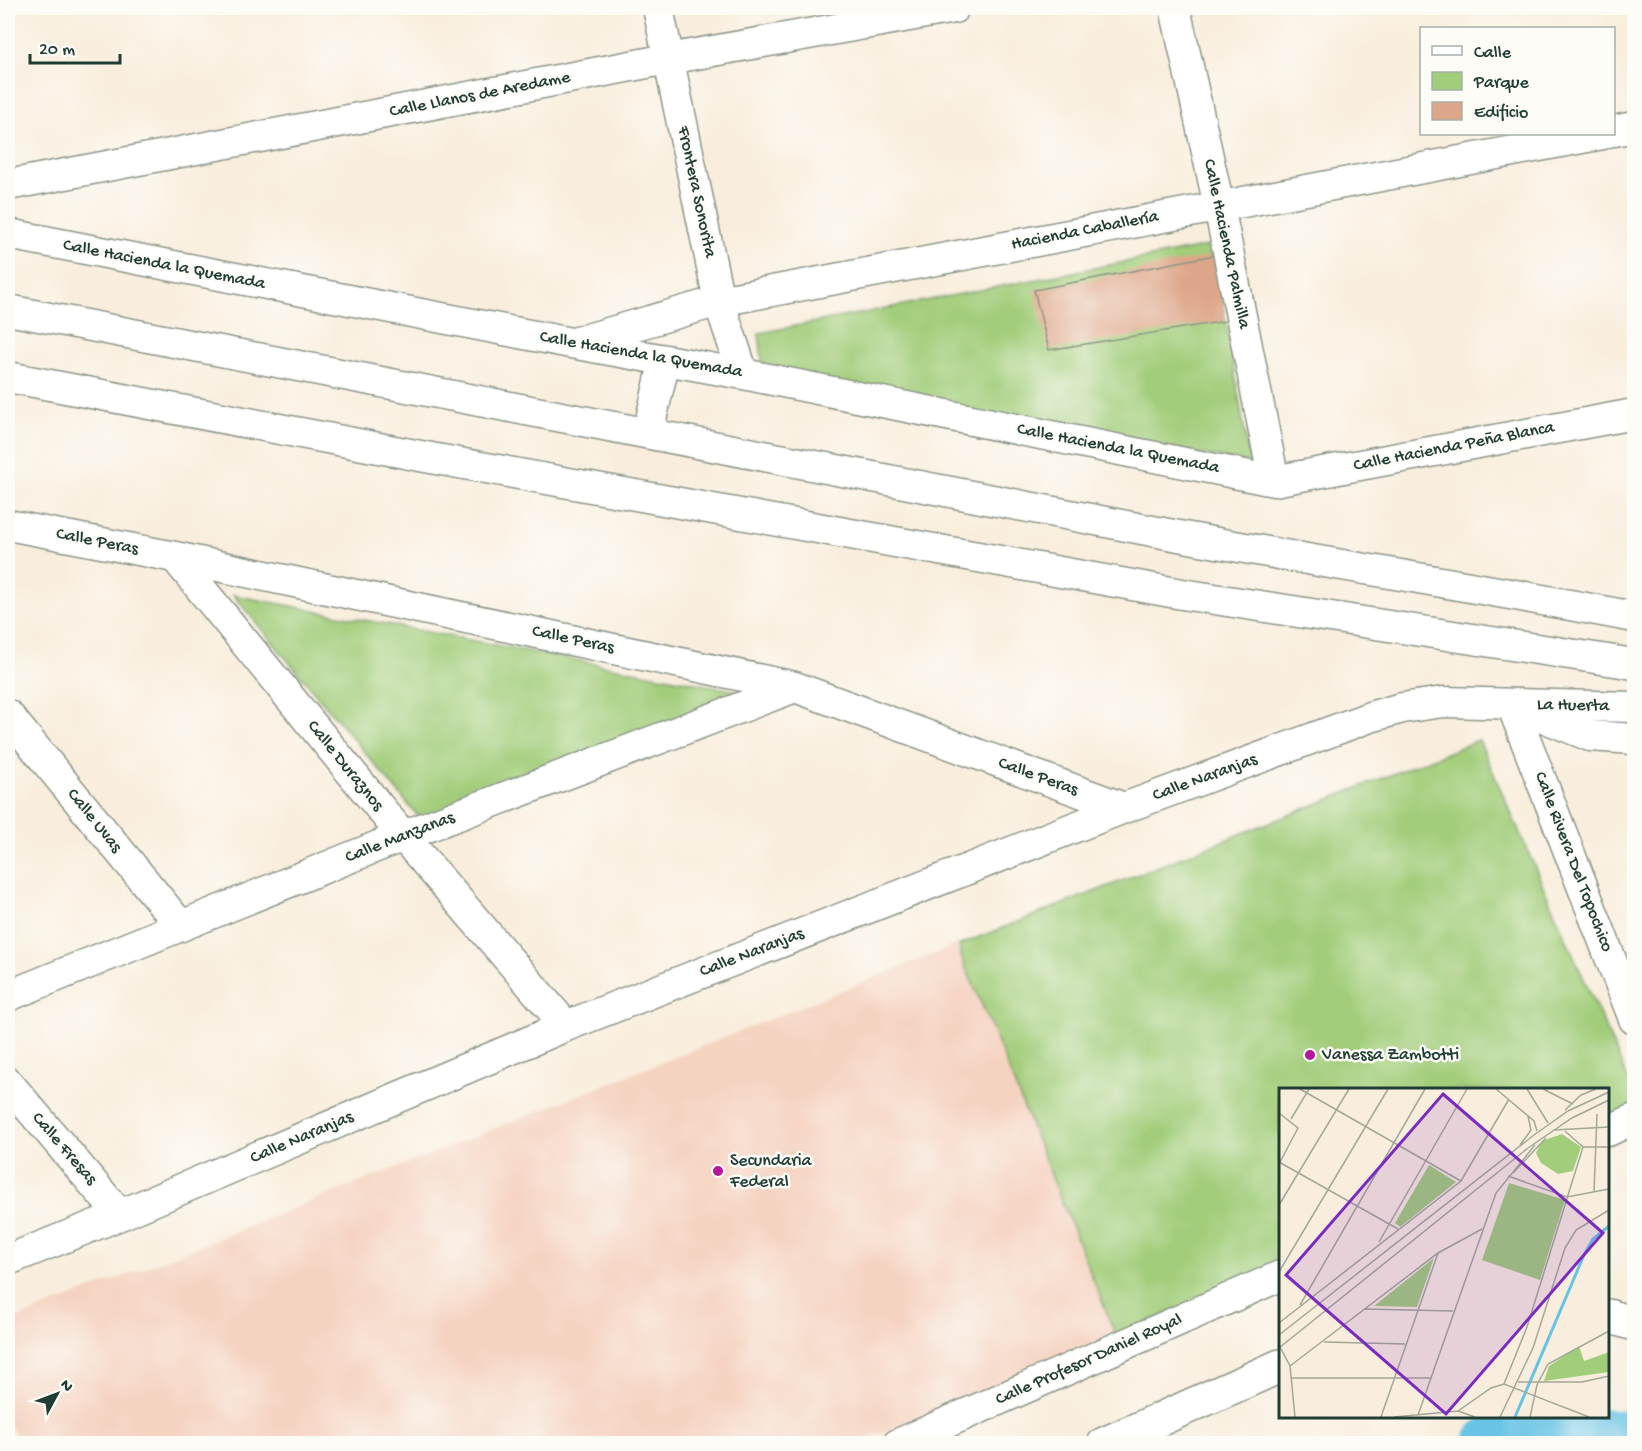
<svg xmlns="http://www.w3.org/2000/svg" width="1642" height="1451" font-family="'Gochi Hand',sans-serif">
<rect width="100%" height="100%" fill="#fdfcf7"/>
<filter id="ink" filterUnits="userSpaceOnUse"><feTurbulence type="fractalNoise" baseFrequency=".0167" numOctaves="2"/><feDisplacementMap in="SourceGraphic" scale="12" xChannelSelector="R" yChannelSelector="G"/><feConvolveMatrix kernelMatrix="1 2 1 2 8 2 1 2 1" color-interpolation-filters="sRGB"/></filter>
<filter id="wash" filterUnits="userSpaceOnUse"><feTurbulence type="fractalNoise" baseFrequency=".008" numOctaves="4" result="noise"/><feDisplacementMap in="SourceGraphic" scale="24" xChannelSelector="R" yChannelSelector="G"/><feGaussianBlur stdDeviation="1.35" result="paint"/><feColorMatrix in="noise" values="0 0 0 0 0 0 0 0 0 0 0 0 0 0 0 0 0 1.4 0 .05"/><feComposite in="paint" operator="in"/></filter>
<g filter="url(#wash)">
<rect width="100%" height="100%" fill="#f9eedd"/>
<path fill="#f5d3c1" d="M959 944 962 959 989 1021 1116 1336 856 1443 24 1444 8 1423V1322Z"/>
<path fill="#a2cd7a" stroke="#608557" stroke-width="1.5" d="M1213 245 1250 463 764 376 759 333Z
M233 595 754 694 423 822Z
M1479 740 1634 1093V1114L1608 1126V1090H1280V1266L1116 1336 989 1021 962 959 959 945Z"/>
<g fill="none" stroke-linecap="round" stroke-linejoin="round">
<path stroke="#67c3e5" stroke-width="54" d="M1490 1444 1567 1430 1634 1440"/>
</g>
<g id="blocks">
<path fill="#dea688" d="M1215 255 1226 321 1049 350 1034 290Z"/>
</g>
</g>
<g filter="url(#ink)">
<use href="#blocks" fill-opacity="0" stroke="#8c9688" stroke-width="1.5"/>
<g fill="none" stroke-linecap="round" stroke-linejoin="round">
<defs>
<path id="minor" d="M658 8 719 301 743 374
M1175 8 1219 206 1274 481
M1614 131 1634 127
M8 185 668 59 954 8
M8 234 571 343 743 374 1274 481 1634 414
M8 310C395 382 781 460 1168 534 1323 563 1479 587 1634 617
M577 342 719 301 1603 134
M8 377 431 458 1182 594 1634 664
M648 432 665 360
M8 525 175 557 795 687 1124 808
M175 557 403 836 566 1026
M1512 705 1634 1019
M1531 712 1590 736 1634 739
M8 715 181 926
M8 996 403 836 795 687
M8 1083 120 1215
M1608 1131 1634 1119
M8 1260 120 1215 566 1026 1124 808 1370 717 1402 708 1443 702 1634 707
M898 1444 1280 1276"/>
<path id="major" d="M1608 1316 1634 1324
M1104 1444 1280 1366"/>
</defs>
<use href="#minor" stroke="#8c9688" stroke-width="33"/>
<use href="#major" stroke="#8c9688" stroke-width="36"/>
<use href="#minor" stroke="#fff" stroke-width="30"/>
<use href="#major" stroke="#fff" stroke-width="33"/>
</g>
</g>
<g fill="#b5179e" stroke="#fdfcf7" stroke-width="2">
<circle cx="1310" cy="1055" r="6"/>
<circle cx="718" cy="1171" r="6"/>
</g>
<g text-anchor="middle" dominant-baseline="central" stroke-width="5" stroke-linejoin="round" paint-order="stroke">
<g font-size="18" fill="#1f3d34" stroke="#fdfcf7">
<text transform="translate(480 95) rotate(-11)">Calle Llanos de Aredame</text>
<text transform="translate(696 192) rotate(78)">Frontera Sonorita</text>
<text transform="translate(1085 231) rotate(-11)">Hacienda Caballería</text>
<text transform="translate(1226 244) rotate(78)">Calle Hacienda Palmilla</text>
<text transform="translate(164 265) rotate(11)">Calle Hacienda la Quemada</text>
<text transform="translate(641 355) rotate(10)">Calle Hacienda la Quemada</text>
<text transform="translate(1454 447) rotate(-11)">Calle Hacienda Peña Blanca</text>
<text transform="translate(1118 449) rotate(11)">Calle Hacienda la Quemada</text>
<text transform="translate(97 542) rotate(11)">Calle Peras</text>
<text transform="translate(573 640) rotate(12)">Calle Peras</text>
<text transform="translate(1573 706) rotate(1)">La Huerta</text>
<text transform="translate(345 766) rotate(51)">Calle Duraznos</text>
<text transform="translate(1038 777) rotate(20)">Calle Peras</text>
<text transform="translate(1205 778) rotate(-20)">Calle Naranjas</text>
<text transform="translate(94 821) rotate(51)">Calle Uvas</text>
<text transform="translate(400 838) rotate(-21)">Calle Manzanas</text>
<text transform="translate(1573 862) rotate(69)">Calle Rivera Del Topochico</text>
<text transform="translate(752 953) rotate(-21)">Calle Naranjas</text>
<text transform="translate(302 1138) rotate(-23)">Calle Naranjas</text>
<text transform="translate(64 1149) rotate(49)">Calle Fresas</text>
<text transform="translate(1089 1360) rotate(-24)">Calle Profesor Daniel Royal</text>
</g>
<g font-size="18" fill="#1f3d34" stroke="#fdfcf7" text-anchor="start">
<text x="1322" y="1055">Vanessa Zambotti</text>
<text x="730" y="1161">Secundaria<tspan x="730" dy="21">Federal</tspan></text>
</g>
</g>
<g transform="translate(1279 1088)">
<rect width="330" height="330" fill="#f9eedd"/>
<path d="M283 46 302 59 294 83 279 86 262 75 257 65 263 53ZM150 77 177 94 121 139 116 135ZM230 95 286 112 261 192 203 172ZM155 170 138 219 95 218ZM300 258 305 273 330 264V284L265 293 270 278Z" fill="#a2cd7a"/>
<path fill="none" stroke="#67c3e5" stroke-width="3" d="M236 329 305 167 314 151 330 138"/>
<path fill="none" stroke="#a2a799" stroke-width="1.5" d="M21 1 182 93M217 1 255 33 258 43M248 1 269 35M264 1 294 16M286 22 302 7 317 1M0 25 19 40 0 76M12 31 30 1M275 42 330 39M286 43 304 59M241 57 252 42 249 28M304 59H330M0 74 119 141M234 85 267 50M229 88 288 109 330 101M315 104 318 26M0 117 70 1M100 154 188 1M0 184 109 1M21 217 146 1M85 221 174 223M0 235 182 93 230 11M0 247 255 47 289 23 330 4M45 254 126 256M0 257 11 278 16 329M0 260 249 60 293 30 330 12M11 278 159 165 203 141M12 290H152M239 294H303L330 288M225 296 248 239 304 59M179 323 196 329M139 327 217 105 256 57M102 329 159 165M115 329 179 323 212 300 225 296 310 329M221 329 254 260 286 160 297 142 330 122M251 329 258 297 269 276 330 243"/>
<path fill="#7b2cbf" fill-opacity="0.15" stroke="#7b2cbf" stroke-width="3" d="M164 6 324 145 167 326 7 187Z"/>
<rect width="330" height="330" fill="none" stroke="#1f3d34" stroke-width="3"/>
</g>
<rect width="1642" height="1451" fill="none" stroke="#fdfcf7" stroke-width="30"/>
<rect x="1420" y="27" width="195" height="108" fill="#fdfcf7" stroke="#a4b0a9" stroke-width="1.5"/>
<rect x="1432" y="46" width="30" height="9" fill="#ffffff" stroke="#a4b0a9" stroke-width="1.5"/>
<text x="1474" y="57" font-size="18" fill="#1f3d34">Calle</text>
<rect x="1432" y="72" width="30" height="18" fill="#a2cd7a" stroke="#a4b0a9" stroke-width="1.5"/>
<text x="1474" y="87" font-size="18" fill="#1f3d34">Parque</text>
<rect x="1432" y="102" width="30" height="18" fill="#dea688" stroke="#a4b0a9" stroke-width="1.5"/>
<text x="1474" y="117" font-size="18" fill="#1f3d34">Edificio</text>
<g transform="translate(57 1394) rotate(49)" stroke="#fdfcf7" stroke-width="4.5" paint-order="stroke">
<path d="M0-4.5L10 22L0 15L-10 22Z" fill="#1f3d34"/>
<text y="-9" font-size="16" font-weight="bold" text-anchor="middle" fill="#1f3d34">N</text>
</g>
<path d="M30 54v9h90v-9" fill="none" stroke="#1f3d34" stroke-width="3"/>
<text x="39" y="54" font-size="18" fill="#1f3d34" stroke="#fdfcf7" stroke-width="4.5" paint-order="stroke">20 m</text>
</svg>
